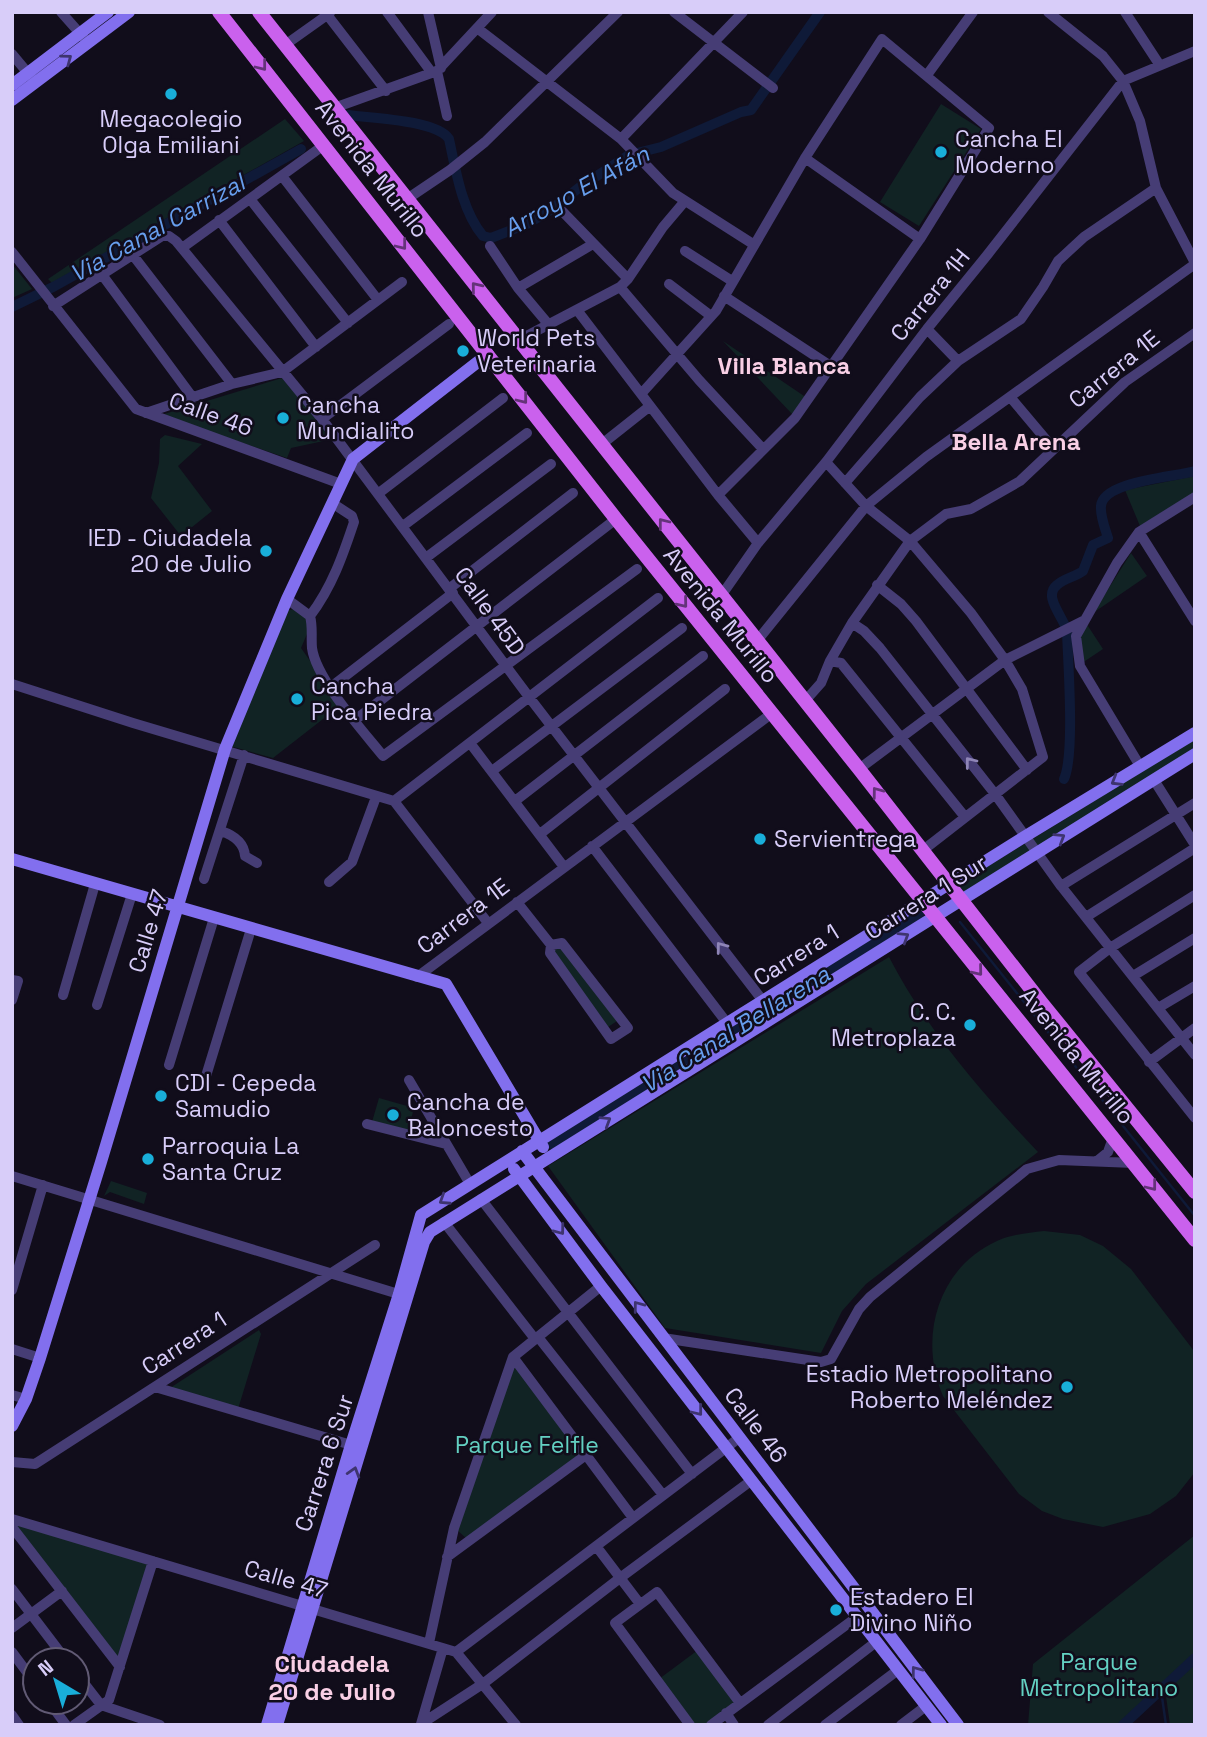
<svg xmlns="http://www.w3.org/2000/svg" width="1207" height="1737" font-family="'Space Grotesk',sans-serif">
<rect width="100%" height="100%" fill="#110d1b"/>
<path fill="#112324" d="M941 104 981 129 919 226 880 202Z
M285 119 304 141 52 283 48 279Z
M12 264 32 289 12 298Z
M723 341 807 398 793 415Z
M282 378 333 439 291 448 287 458 161 415Z
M165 435 202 444 178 466 212 511 181 536 151 498 159 463 160 439Z
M1195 476V492L1140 526 1125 490Z
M1131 553 1147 576 1093 613Z
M295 609 307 616 310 627 301 648 341 705 273 758 230 746 282 624 289 610Z
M1086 623 1103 649 1082 663 1078 637Z
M1195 739V749L964 893 958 885Z
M560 946 617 1021 608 1027 554 951Z
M889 957C926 1029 982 1093 1038 1152L866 1284 842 1311 821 1353 665 1328 548 1166Z
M379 1098 414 1108 408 1131 372 1122Z
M111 1181 147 1193 144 1204 110 1192 104 1196Z
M1044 1231 1080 1235 1103 1246 1131 1269 1191 1347 1195 1353V1472L1176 1496 1150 1514 1103 1527 1063 1519 1042 1511 1019 1494 943 1396C918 1339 937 1268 997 1241 1012 1234 1028 1233 1044 1231Z
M259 1330 261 1334 238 1409 170 1388Z
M513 1360 583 1453 468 1540 456 1529Z
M12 1519 150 1563 118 1666Z
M1195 1535V1725H1170L1164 1682 1118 1725H1028L1033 1664Z
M698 1650 737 1702 707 1725H693L659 1679Z"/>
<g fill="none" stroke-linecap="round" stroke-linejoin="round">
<path stroke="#0f1a38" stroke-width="2.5" d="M960 922 1195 1216
M1161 1690 1166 1725"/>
<path stroke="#0f1a38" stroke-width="10" d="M348 115C371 118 437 120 449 139 456 171 462 211 483 236L491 238 527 224 549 211 580 187 629 155 661 147 741 112 751 110 820 12
M12 307 55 286 301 149
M1064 779C1075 755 1068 663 1067 632 1065 618 1042 597 1057 585 1065 578 1075 577 1083 571L1093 545 1108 538C1105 528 1100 516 1101 506 1103 481 1176 477 1195 471
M552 1144 919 914
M1123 1725 1195 1658"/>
<path stroke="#463d75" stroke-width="10" d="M61 12 84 38
M325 12 386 91
M387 12 432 73
M428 12 441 68
M674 12 773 88
M1048 12 1103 56 1123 81 1140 121 1156 188 1195 263
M1125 12 1159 64
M477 28 621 139 673 193 753 244
M285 45 330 13
M12 54 32 78
M437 71 447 116
M927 75 973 12
M334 108 437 71 492 12
M621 139 743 12
M805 158 920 239
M282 176 378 300
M250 199 348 323
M407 199 450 170 485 142 618 12
M562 211 628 279
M219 220 316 347
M490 246 518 288 549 325
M182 248 324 145
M685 251 732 281
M12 252 136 409 341 484
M132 254 232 384
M103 276 193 398
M669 284 711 316
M620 287 699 380 763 449
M518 288 593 244
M724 296 832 367
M53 306 162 236H169L176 241 322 419 529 697 763 1001
M577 310 718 495 758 543
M927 329 958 361
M519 340 620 287 628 279 663 227 685 201
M641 394 716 311 805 158 882 39 989 128 920 239 795 418 718 495
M1011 398 1053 448
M146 413 232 384 282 372 402 282
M322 419 449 324
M602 444 650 406
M826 462 866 506 910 541 971 613 1005 660 1022 689 1043 757 922 851
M845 483 920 397 958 361 1021 319 1043 287 1058 261 1084 237 1156 188
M379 493 503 398
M403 526 527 433
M1139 532 1195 621
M427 557 551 464
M877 585 901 604 916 621 1027 770
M450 588 573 493
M721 596 758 543 826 462 927 329 988 254 1123 81 1195 51
M287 599 310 616C313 627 311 637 312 648 316 679 363 731 383 756L637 569
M310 616C332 587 343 555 354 522L352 516 332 503
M852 623 864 631 880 648 995 794 1061 886 1195 1055
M757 641 866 506 926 457 1195 264
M830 661 841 663 965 817
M12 684 133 723 394 801
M331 687 453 593
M805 701 821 683 830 661 852 623 910 541 946 514 971 509 1020 481 1125 382 1195 333
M355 720 616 519
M470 743 564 867
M1140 766 1080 666 1076 636 1117 563 1139 532 1195 497
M859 769 1005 660 1083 621
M492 771 682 628
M1154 780 1195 845
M394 801 658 598
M394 801 488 923
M515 801 703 656
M221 831C233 835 244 842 245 856L257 863
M540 834 725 689
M592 846 727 1023
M204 879 244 755
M329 882 352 862 376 797
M1061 886 1195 803
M1195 895 1110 948 1079 972 1195 1118
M517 902 551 945
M1086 917 1195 848
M562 943 628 1028 611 1039 550 953 551 945Z
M1133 976 1195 938
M417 977 771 714
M12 980 18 981 12 1000
M63 995 95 884
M97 1005 132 894
M1158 1008 1195 986
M1149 1062 1195 1028
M169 1065 214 918
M206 1076 251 929
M409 1080 470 1184
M367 1124 446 1144
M1097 1161 1108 1152 1113 1138
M12 1176 405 1296
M481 1199 692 1474
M444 1222 535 1339
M12 1290 43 1185
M538 1337 663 1495
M663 1338 821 1362 831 1359 859 1309 870 1297 1027 1169 1059 1160 1134 1163
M12 1349 40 1358
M513 1357 633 1518
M155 1387 358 1447
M12 1395 26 1399
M12 1462 35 1464 375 1245
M12 1519 456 1652 516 1725
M12 1527 120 1667
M596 1546 640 1604
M447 1557 586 1455
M12 1589 66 1660
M12 1628 62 1591
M429 1643 454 1528 513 1357 601 1286
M12 1652 35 1683
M456 1652 739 1438
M77 1674 101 1705 160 1725
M49 1702 66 1725
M726 1713 734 1725
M12 1715 19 1725
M421 1724 484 1683 620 1578 752 1480
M421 1724 443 1648
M74 1725 109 1700 153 1561
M690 1725 615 1623 657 1592 740 1703
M711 1725 857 1617
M768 1725 876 1642
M825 1725 898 1670
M901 1725 926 1706"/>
<path stroke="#826fee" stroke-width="12" d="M12 85 108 12
M12 100 129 12
M12 859 446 984 543 1147
M522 1151 958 1725
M514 1169 601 1286 941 1725
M12 1426 26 1399 40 1358 101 1162 225 749 287 599 353 459 488 354
M267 1725 351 1445 399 1294 421 1215 1024 837 1195 733
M277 1725 424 1242 430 1232 1195 754"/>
<path stroke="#ca61ed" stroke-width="14" d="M219 12 616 519 1195 1240
M259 12 859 769 1041 1002 1195 1192"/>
</g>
<defs><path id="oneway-chevron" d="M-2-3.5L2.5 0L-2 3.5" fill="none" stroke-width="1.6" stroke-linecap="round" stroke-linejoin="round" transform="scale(1.75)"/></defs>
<g stroke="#3e346f">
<use href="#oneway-chevron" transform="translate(67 59) rotate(-37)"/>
<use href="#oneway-chevron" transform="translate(1116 781) rotate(149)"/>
<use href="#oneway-chevron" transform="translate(1060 838) rotate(-32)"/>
<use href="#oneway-chevron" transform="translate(904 937) rotate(-32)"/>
<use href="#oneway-chevron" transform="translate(606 1121) rotate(-32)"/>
<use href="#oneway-chevron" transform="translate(444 1200) rotate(147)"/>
<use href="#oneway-chevron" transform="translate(560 1230) rotate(53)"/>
<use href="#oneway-chevron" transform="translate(638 1306) rotate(-127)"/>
<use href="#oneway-chevron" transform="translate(698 1411) rotate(52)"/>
<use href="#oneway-chevron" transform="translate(354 1472) rotate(-73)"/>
<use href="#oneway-chevron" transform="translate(916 1671) rotate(-127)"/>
</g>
<g stroke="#643379">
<use href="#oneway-chevron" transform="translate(262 66) rotate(52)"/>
<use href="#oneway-chevron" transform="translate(402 245) rotate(52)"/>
<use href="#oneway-chevron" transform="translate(476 287) rotate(-129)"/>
<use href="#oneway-chevron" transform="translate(523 399) rotate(52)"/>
<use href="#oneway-chevron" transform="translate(663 523) rotate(-128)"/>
<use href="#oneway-chevron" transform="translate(683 603) rotate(51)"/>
<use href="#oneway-chevron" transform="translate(877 792) rotate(-127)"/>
<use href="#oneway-chevron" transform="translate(978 971) rotate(51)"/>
<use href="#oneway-chevron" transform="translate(1152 1186) rotate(52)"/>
</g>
<g stroke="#8f85b7">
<use href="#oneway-chevron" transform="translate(970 762) rotate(-128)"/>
<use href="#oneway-chevron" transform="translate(721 947) rotate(-127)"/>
</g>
<g fill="#19aed9" stroke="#110d1b" stroke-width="2.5">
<circle cx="171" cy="94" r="7"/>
<circle cx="941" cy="152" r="7"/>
<circle cx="463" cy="351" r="7"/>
<circle cx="283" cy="418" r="7"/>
<circle cx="266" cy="551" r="7"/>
<circle cx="297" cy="699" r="7"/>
<circle cx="760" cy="839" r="7"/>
<circle cx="970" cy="1025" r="7"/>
<circle cx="161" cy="1096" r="7"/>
<circle cx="393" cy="1115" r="7"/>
<circle cx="148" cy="1159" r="7"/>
<circle cx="1067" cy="1387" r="7"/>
<circle cx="836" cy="1610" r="7"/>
</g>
<g text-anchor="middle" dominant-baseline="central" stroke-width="5" stroke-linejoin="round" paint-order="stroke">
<g font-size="23" fill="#d8cdf9" stroke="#110d1b" text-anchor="start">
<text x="171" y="119" text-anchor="middle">Megacolegio<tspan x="171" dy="26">Olga Emiliani</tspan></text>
<text x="955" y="139">Cancha El<tspan x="955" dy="26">Moderno</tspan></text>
<text x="477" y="338">World Pets<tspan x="477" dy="26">Veterinaria</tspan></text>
<text x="297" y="405">Cancha<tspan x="297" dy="26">Mundialito</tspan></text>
<text x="252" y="538" text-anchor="end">IED - Ciudadela<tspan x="252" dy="26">20 de Julio</tspan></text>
<text x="311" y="686">Cancha<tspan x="311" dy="26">Pica Piedra</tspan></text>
<text x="774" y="839">Servientrega</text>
<text x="956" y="1012" text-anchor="end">C. C.<tspan x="956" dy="26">Metroplaza</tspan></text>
<text x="175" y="1083">CDI - Cepeda<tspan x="175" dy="26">Samudio</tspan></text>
<text x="407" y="1102">Cancha de<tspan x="407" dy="26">Baloncesto</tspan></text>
<text x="162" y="1146">Parroquia La<tspan x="162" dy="26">Santa Cruz</tspan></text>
<text x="1053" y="1374" text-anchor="end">Estadio Metropolitano<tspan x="1053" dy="26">Roberto Meléndez</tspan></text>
<text x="850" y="1597">Estadero El<tspan x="850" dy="26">Divino Niño</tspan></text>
</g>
<g font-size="23" fill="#d8cdf9" stroke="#110d1b">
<text transform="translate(372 169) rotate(52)">Avenida Murillo</text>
<text transform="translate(930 295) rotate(-51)">Carrera 1H</text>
<text transform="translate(1114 369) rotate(-39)">Carrera 1E</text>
<text transform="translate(211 414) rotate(20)">Calle 46</text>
<text transform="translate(490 611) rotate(54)">Calle 45D</text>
<text transform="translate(721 615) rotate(51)">Avenida Murillo</text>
<text transform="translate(926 897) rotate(-32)">Carrera 1 Sur</text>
<text transform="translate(463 916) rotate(-37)">Carrera 1E</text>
<text transform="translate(148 931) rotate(-73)">Calle 47</text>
<text transform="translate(796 955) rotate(-32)">Carrera 1</text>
<text transform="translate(1077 1056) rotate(51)">Avenida Murillo</text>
<text transform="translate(184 1343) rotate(-33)">Carrera 1</text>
<text transform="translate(756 1425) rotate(53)">Calle 46</text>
<text transform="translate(324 1463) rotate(-72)">Carrera 6 Sur</text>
<text transform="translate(286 1579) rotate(16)">Calle 47</text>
</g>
<g font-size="23" fill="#63d0c2" stroke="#110d1b">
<text x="527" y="1445">Parque Felfle</text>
<text x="1099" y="1662">Parque<tspan x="1099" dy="26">Metropolitano</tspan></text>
</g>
<g font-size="24" font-style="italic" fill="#679eed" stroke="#110d1b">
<text transform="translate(576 191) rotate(-29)">Arroyo El Afán</text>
<text transform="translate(157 228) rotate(-29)">Via Canal Carrizal</text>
<text transform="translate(735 1029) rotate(-32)">Via Canal Bellarena</text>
</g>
<g font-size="24" font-weight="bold" fill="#f9cfe5" stroke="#110d1b">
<text x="784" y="365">Villa Blanca</text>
<text x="1016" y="441">Bella Arena</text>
<text x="332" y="1663">Ciudadela<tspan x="332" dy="28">20 de Julio</tspan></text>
</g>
</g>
<rect width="1207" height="1737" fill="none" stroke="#d8cdf9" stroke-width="28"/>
<g transform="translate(56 1681) rotate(322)"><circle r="33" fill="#110d1b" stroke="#615a74" stroke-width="2"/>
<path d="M0-5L12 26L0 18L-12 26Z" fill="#19aed9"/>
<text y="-10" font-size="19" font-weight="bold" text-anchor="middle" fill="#d8cdf9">N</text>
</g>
</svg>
